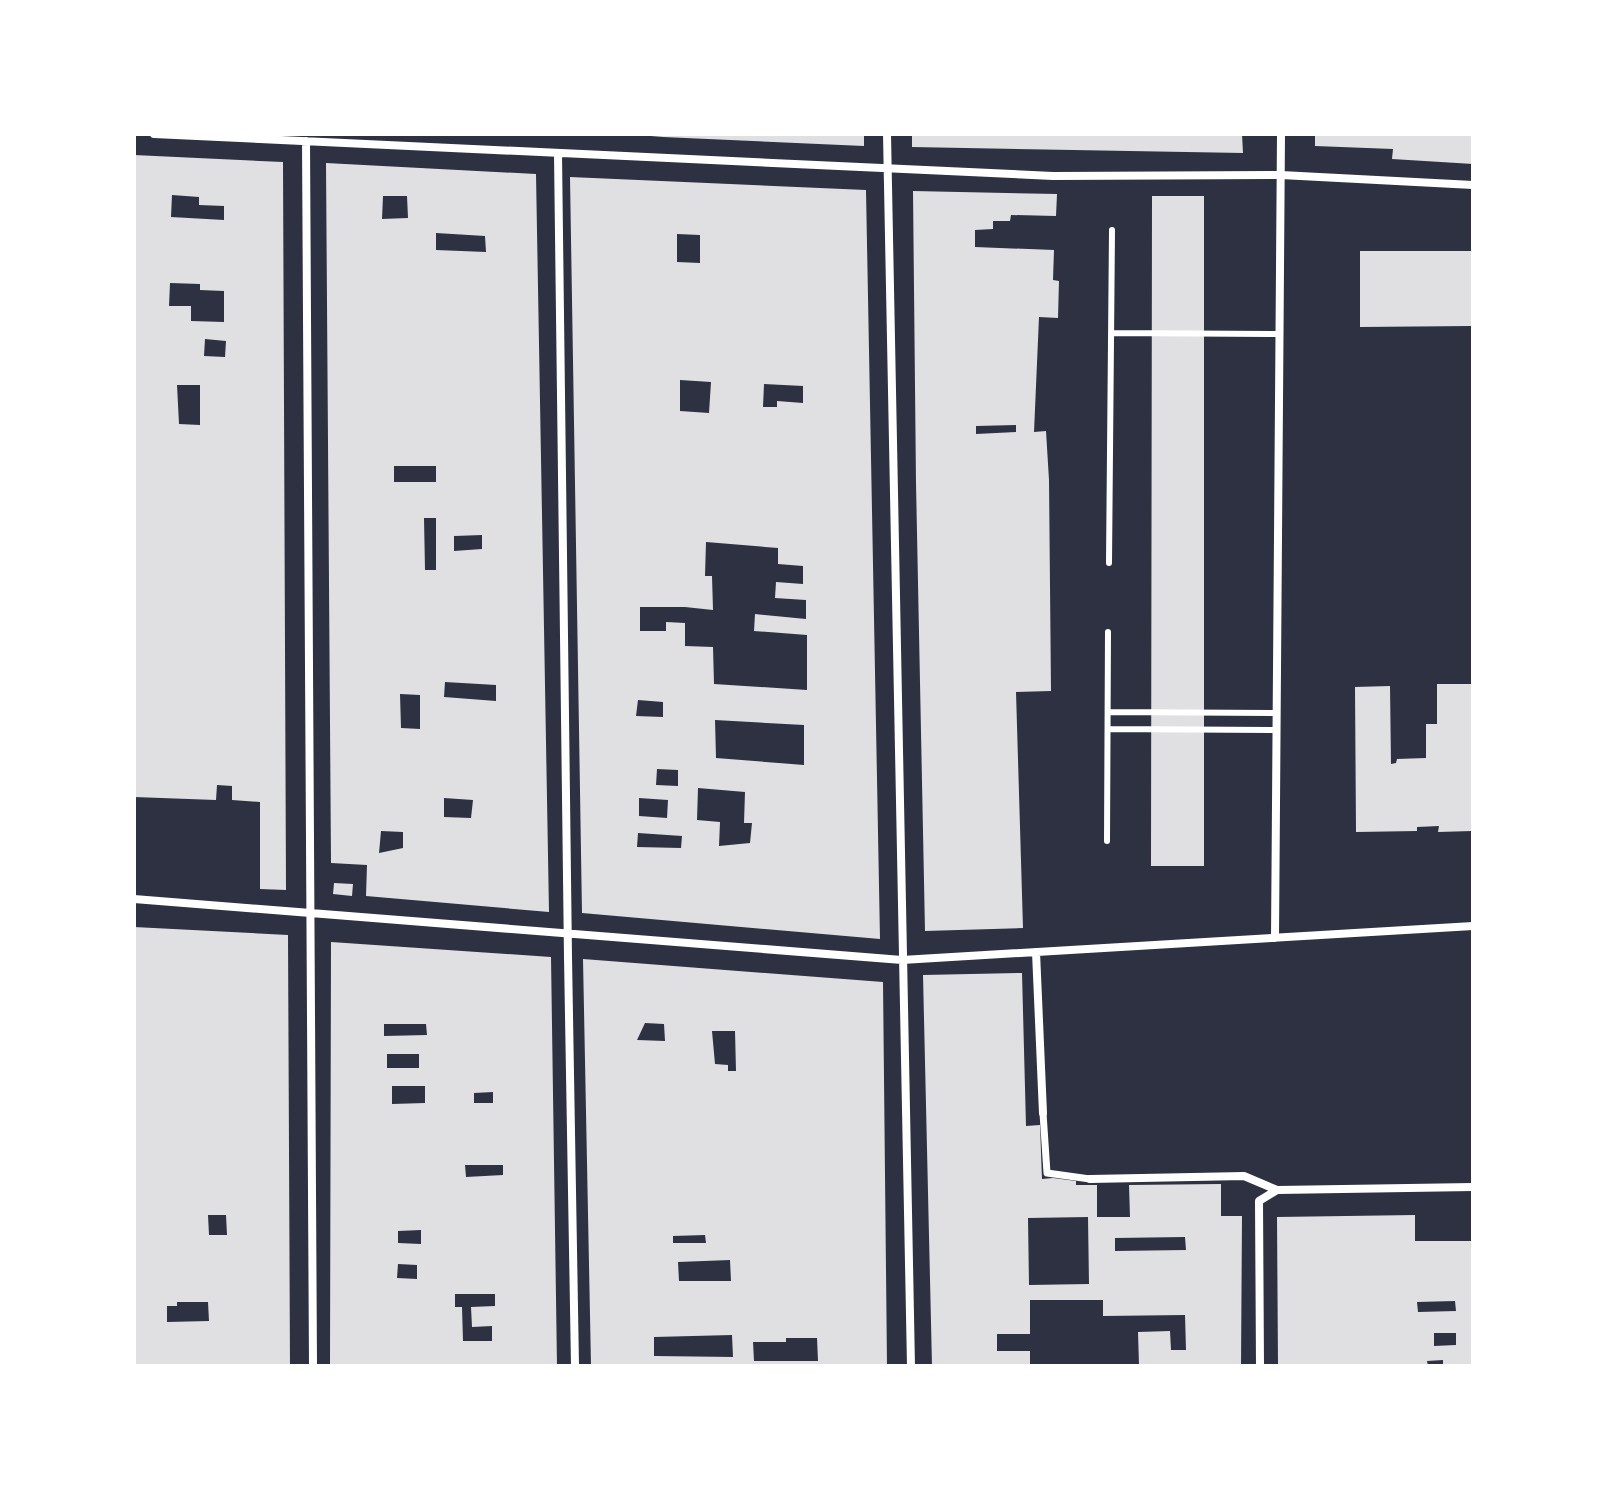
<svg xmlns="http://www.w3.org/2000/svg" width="1607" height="1500" font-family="'Space Grotesk',sans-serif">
<rect width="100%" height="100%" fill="#2d3142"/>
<path fill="#e0e0e3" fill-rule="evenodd" d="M651 134H864V146L663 137 651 136Z
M912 134H1242L1243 153 912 147Z
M1315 134H1473V164L1392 159 1393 149 1315 146Z
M134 155 283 162 286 890 260 889V802L232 800V786L217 785 216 800 134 797ZM172 195 199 197V205L224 206V220L171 217ZM170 283 200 284V290L224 291V322L191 321V306H169ZM205 339 226 341 225 357 204 356ZM177 385H200V425L179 424Z
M326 163 536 174 549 912 366 896 367 865 331 863ZM383 196H407L408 218 382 219ZM436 233 485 236 486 252 436 250ZM394 466H436V482H394ZM424 518H436V570H425ZM482 535V549L454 551V536ZM445 682 496 685V701L444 697ZM400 694 420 695V729L401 728ZM444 798 473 800 471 818 444 817ZM381 831 403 832V848L379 853Z
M570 177 866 190 880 939 582 913ZM677 234 700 235V263L677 262ZM680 380 711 382 709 413 680 411ZM764 384 803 386V403L777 401V407H763ZM706 542 778 548V564L803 566V584L776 582 775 598 806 600V619L755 614 754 631 807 635V690L714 684 713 647 685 646V623L666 622V631H640V607H685L713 610 712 576H705ZM638 700 663 702V717L636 716ZM715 720 804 725V765L716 758ZM657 769 678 770V786L656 785ZM698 788 745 792 744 823H752L750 843 719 846 720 822 697 820ZM639 798 668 800 667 818 639 816ZM638 833 682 836 681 848 637 847Z
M913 191 1057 194 1056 216 1011 215 1010 221H993V229L975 230V247L1054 250 1053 280 1059 281 1058 318 1039 317 1034 432 1046 431 1049 480 1051 691 1016 692 1023 928 925 931 916 483ZM1016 425V432L976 434V426Z
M1152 196H1204V866H1151Z
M1360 251H1471V326L1360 327Z
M1437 684H1471L1472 831 1438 832 1439 826 1417 827V831L1356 832 1355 687 1390 686 1391 764 1396 763 1397 759 1426 758V724H1437Z
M334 883 353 884 352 896 333 894Z
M134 927 288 935 290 1366H134ZM208 1215H226L227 1235H209ZM177 1302H208L209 1321 167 1322V1306H177Z
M331 942 551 957 557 1366H330ZM384 1024H426L427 1035 384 1036ZM387 1054H419V1068H387ZM392 1086H425V1103L392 1104ZM493 1092V1103H474V1093ZM465 1165H503V1175L466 1177ZM421 1230V1244L398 1243V1231ZM398 1264 417 1265V1279L397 1278ZM455 1294H495V1306L471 1307 472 1327 492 1326V1341H463L462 1307H455Z
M583 959 883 982 887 1366H591ZM645 1023 664 1024 665 1041 637 1040ZM712 1031H735L736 1071H728V1065L715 1064ZM705 1235 706 1243H673V1236ZM730 1260 731 1281H679L678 1262ZM732 1335 733 1357 654 1356V1337ZM786 1338H817L818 1361H754L753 1342H786Z
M1022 973 1026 1126 1040 1125 1042 1179 1053 1178 1076 1181V1185H1097V1217H1130L1129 1185 1221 1184V1216H1242L1241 1366 1139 1365 1138 1332 1170 1331 1171 1350H1186L1185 1315 1103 1316V1300H1030V1334H997V1351H1030V1366H932L923 975ZM1088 1217 1089 1284 1029 1285 1028 1218ZM1185 1237 1186 1250 1115 1251V1238Z
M1415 1215V1241H1473V1366H1443V1360L1427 1361 1428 1366H1278L1277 1217ZM1455 1301 1456 1311 1418 1312 1417 1302ZM1434 1333H1456V1345L1434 1346Z"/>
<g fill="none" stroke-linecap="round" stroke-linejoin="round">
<path stroke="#fff" stroke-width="6" d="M1111 333 1280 334
M1109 563 1112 230
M1108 712 1277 713
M1108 729 1277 730
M1107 841 1108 632"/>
<path stroke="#fff" stroke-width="7" d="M1043 1113 1047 1173 1090 1179"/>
<path stroke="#fff" stroke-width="8" d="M154 134 1053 176 1281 175 1473 185
M887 134 911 1366
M306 141 313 1366
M558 154 568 957 575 1366
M134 899 902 960 1473 926
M1275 938 1281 134
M1036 952 1043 1113
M1090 1179 1244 1176 1277 1190 1473 1187
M1260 1366 1259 1201 1277 1190"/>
</g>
<rect width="1607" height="1500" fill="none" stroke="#ffffff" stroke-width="272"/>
</svg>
